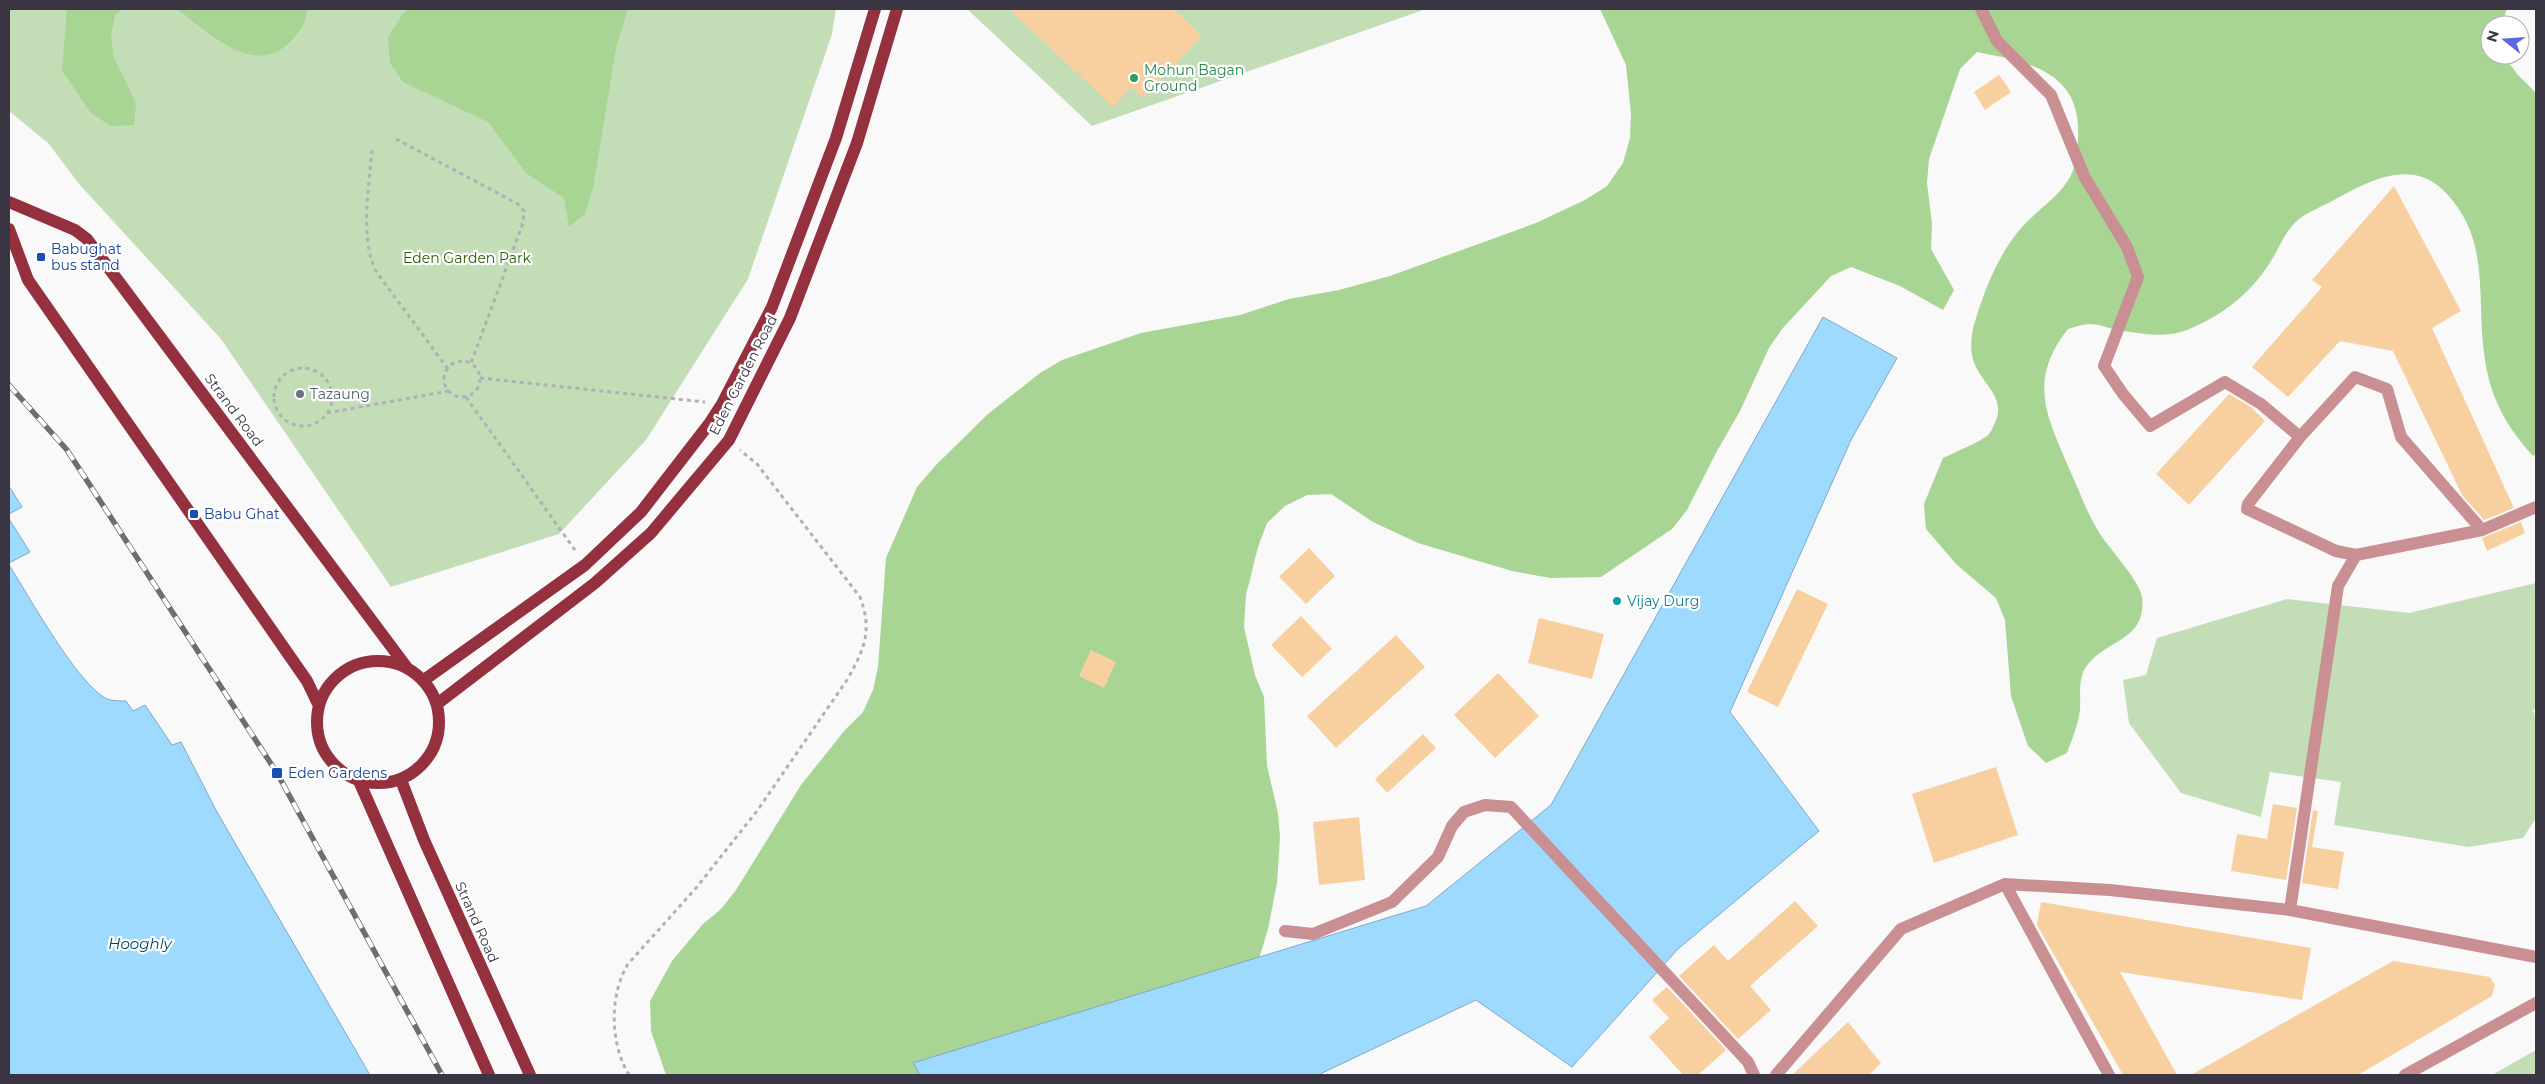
<svg xmlns="http://www.w3.org/2000/svg" width="2545" height="1084" font-family="Montserrat,sans-serif">
<rect width="100%" height="100%" fill="#f9f9f9"/>
<path fill="#c3ddb7" d="M9 9H836L832 34 748 279 646 440 559 534 391 587 221 339 80 185 48 143 9 111Z
M967 9H1426L1092 126Z
M2536 583V709L2533 710 2536 720V818L2523 838 2469 847 2334 825 2341 782 2270 772 2261 817 2181 793 2129 723 2123 680 2146 675 2157 638 2287 599 2409 613Z
M2536 1050V1075H2492Z"/>
<path fill="#a8d494" d="M67 9H122L115 15 111 36 114 58 136 103 134 125 110 126 90 112 62 70Z
M177 9H307C308 21 298 34 290 42 254 79 207 31 177 9Z
M409 9H628L616 48 593 188 585 214 569 227 564 198 526 173 488 122 403 82 390 63 388 38 401 16Z
M1600 9H2507L2501 25H2490V55H2503L2518 75 2536 93V454L2533 456C2507 427 2491 400 2485 360 2475 298 2493 239 2443 190 2409 157 2365 183 2332 201 2321 207 2308 212 2299 219 2286 230 2282 242 2274 256 2254 291 2224 315 2187 330 2163 339 2137 333 2113 329 2106 327 2097 324 2090 324 2083 324 2075 327 2068 329 2026 382 2048 418 2071 473 2080 493 2088 515 2100 534 2109 548 2141 583 2142 597 2147 639 2110 639 2089 663 2077 676 2081 694 2080 710 2078 725 2072 739 2067 753L2046 763 2028 746 2011 696 2005 620 1996 598 1957 565 1926 529 1924 504 1943 458C1957 451 1974 445 1987 436 1991 433 1993 427 1995 423 2008 394 1977 383 1972 355 1970 343 1972 330 1976 318 1987 283 2003 244 2030 219 2043 206 2057 197 2067 182 2076 169 2077 153 2078 138 2082 72 2030 62 1977 52L1960 69 1929 159 1927 183 1932 224 1931 249 1954 290 1943 310 1900 286 1851 267 1831 276 1782 329 1769 348 1740 411 1717 451 1687 510 1672 529 1601 577 1550 578 1512 571 1418 543 1373 522 1331 494 1307 495 1285 506 1267 523 1258 547 1246 595 1244 627 1255 675 1264 697 1267 766 1278 813 1280 837 1277 883 1268 929 1247 998 1180 1075H666L651 1031 650 1001 672 961 703 924 721 909 736 890 801 785 845 730 863 712 873 690 878 667 886 558 917 487 936 465 988 414 1040 373 1062 360 1141 333 1240 315 1289 299 1339 290 1390 276 1536 223 1585 200 1607 186 1623 163 1630 138 1631 114 1626 65Z"/>
<path fill="#9edafd" stroke="#80a8c5" d="M1823 317 1897 358 1851 440 1730 712 1819 831 1678 949 1572 1067 1476 1000 1318 1075H920L913 1063 1426 906 1551 805Z
M9 486 22 507 9 514Z
M9 519 30 552 9 563Z
M9 565C29 596 77 684 107 699 112 701 120 701 126 701L133 711 145 705 172 745 181 742 217 812 370 1075H9Z"/>
<path fill="#f8d09f" d="M1009 9H1173L1202 36 1143 98 1131 87 1113 107Z
M1999 75 2011 92 1985 110 1974 92Z
M2394 186 2461 311 2432 328 2514 508 2484 520 2462 495 2393 351 2340 341 2288 397 2252 367 2322 287 2312 280Z
M2229 394 2251 407 2265 421 2189 505 2156 474Z
M2521 522 2525 533 2487 551 2482 538Z
M1309 548 1335 576 1306 604 1279 577Z
M1797 589 1828 604 1778 707 1747 692Z
M1301 616 1332 649 1302 677 1271 645Z
M1539 618 1604 634 1592 679 1528 663Z
M1396 635 1425 667 1336 748 1307 716Z
M1091 650 1116 662 1104 688 1079 676Z
M1498 673 1539 716 1495 758 1454 715Z
M1423 734 1436 748 1387 793 1375 779Z
M1996 767 2018 835 1934 863 1912 794Z
M2273 804 2297 808 2286 880 2231 871 2237 834 2267 839Z
M2313 810 2318 811 2312 847 2344 852 2338 889 2302 883Z
M1359 817 1365 880 1319 885 1313 822Z
M1795 901 1818 926 1750 986 1771 1010 1738 1039 1679 976 1714 945 1728 961Z
M2041 902 2311 948 2302 1000 2120 972 2177 1075H2123L2037 925Z
M2393 961 2490 977 2495 985 2492 996 2358 1075H2191Z
M1667 987 1726 1050 1698 1075H1683L1649 1037 1669 1018 1652 1000Z
M1848 1022 1881 1063 1869 1075H1792Z"/>
<g fill="none" stroke-linecap="round" stroke-linejoin="round">
<path stroke="#b1b0b5" stroke-width="3" stroke-dasharray="4 4" stroke-linecap="butt" d="M396 139 518 204 524 211 523 223 471 363
M372 150C369 189 360 233 375 270L448 369
M444 379a18 18 0 1 1 36 0a18 18 0 1 1-36 0Z
M274 397a29 29 0 1 1 58 0a29 29 0 1 1-58 0Z
M480 378 705 402
M466 397 577 553
M327 413 449 391
M629 1075C610 1044 609 995 628 964L696 888 757 811 847 680C864 650 873 631 860 597L757 464 740 450"/>
<path stroke="#ca8f92" stroke-width="12" d="M1981 9 1997 41 2051 95 2084 176 2127 247 2138 277 2104 366 2123 394 2150 426 2225 382 2261 404 2300 437
M2356 555 2336 551 2247 509 2248 504 2300 437 2355 377 2387 389 2401 437 2482 530
M2005 884 2109 1075
M2290 910 2338 586 2356 555 2482 530 2536 507
M1285 931 1313 934 1392 902 1438 857 1452 826 1464 812 1485 805 1511 807 1748 1062 1754 1075
M1776 1075 1901 929 2005 884 2110 890 2290 910 2536 957
M2405 1075 2536 1003"/>
<path stroke="#95313f" stroke-width="12" d="M9 202 75 230 87 239 408 669
M9 229 28 280 307 681 319 706
M317 722a61 61 0 1 1 122 0a61 61 0 1 1-122 0Z
M424 680 585 565 641 512 709 424 722 404 772 307 836 138 875 9
M437 704 595 583 651 533 729 440 790 318 857 143 897 9
M401 780 424 840 530 1075
M359 781 489 1075"/>
<defs>
<path id="rail" d="M9 385 67 450 277 773 442 1075"/>
</defs>
<use href="#rail" stroke="#6f6c75" stroke-width="5.5"/>
<use href="#rail" stroke="#fff" stroke-width="4" stroke-dasharray="11" stroke-linecap="butt"/>
</g>
<circle fill="#2e9e5b" stroke="#fff" stroke-width="2" cx="1134" cy="78" r="5"/>
<g fill="#1a4fb4" stroke="#fff" stroke-width="2">
<rect x="36" y="252" width="10" height="10" rx="2.5"/>
<rect x="189" y="509" width="10" height="10" rx="2.5"/>
<rect x="271" y="767" width="12" height="12" rx="2.5"/>
</g>
<circle fill="#6b7280" stroke="#fff" stroke-width="2" cx="300" cy="394" r="5"/>
<circle fill="#0f9aa8" stroke="#fff" stroke-width="2" cx="1617" cy="601" r="5"/>
<g text-anchor="middle" dominant-baseline="central" stroke-width="4.5" stroke-linejoin="round" paint-order="stroke">
<g font-size="14" fill="#27864d" stroke="#fff" text-anchor="start">
<text x="1144" y="70">Mohun Bagan<tspan x="1144" dy="16">Ground</tspan></text>
</g>
<g font-size="14" fill="#164399" stroke="#fff" text-anchor="start">
<text x="51" y="249">Babughat<tspan x="51" dy="16">bus stand</tspan></text>
<text x="204" y="514">Babu Ghat</text>
<text x="288" y="773">Eden Gardens</text>
</g>
<g font-size="14" fill="#2a5d00" stroke="#fff">
<text x="467" y="258">Eden Garden Park</text>
</g>
<g font-size="14" fill="#393542" stroke="#fff">
<text transform="translate(743 375) rotate(-63)">Eden Garden Road</text>
<text transform="translate(234 410) rotate(53)">Strand Road</text>
<text transform="translate(477 922) rotate(66)">Strand Road</text>
</g>
<g font-size="14" fill="#5b616d" stroke="#fff" text-anchor="start">
<text x="310" y="394">Tazaung</text>
</g>
<g font-size="14" fill="#0d838f" stroke="#fff" text-anchor="start">
<text x="1627" y="601">Vijay Durg</text>
</g>
<g font-size="15" font-style="italic" fill="#004460" stroke="#fff">
<text x="140" y="943">Hooghly</text>
</g>
</g>
<rect width="2545" height="1084" fill="none" stroke="#393542" stroke-width="20"/>
<g transform="translate(2505 40) rotate(287)"><circle r="24" fill="#ffffff" stroke="#b0aeb3"/>
<path d="M0-4L9 19L0 12L-9 19Z" fill="#5d68df"/>
<text y="-8" font-size="14" font-weight="bold" text-anchor="middle" fill="#393542">N</text>
</g>
</svg>
